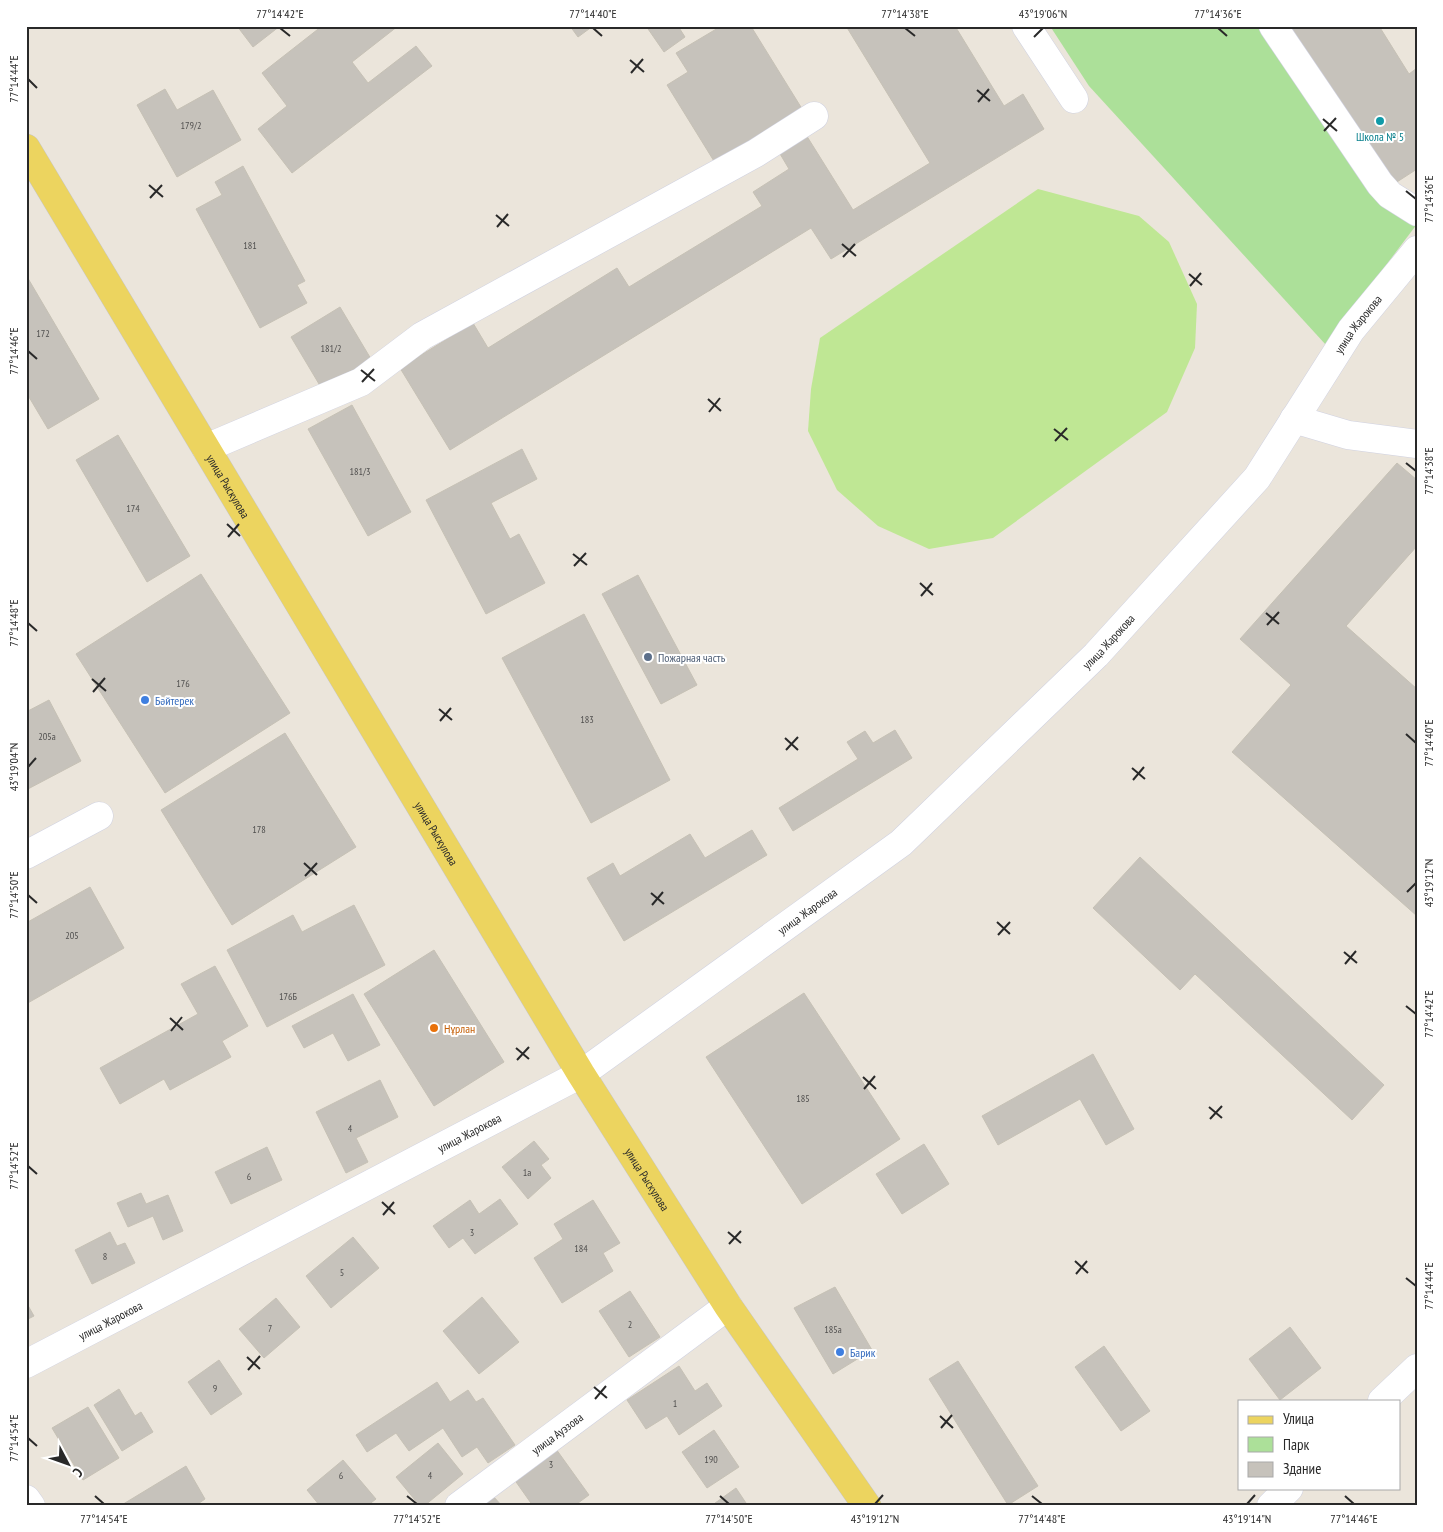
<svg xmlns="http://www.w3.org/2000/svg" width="1443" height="1532" font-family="'PT Sans Narrow',sans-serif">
<rect width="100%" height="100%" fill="#ebe5db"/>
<path fill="#ace099" d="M1050 26H1281L1417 208V224L1326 345 1089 86Z"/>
<path fill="#bfe794" d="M1038 189 1139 216 1169 242 1197 304 1195 348 1167 412 993 538 929 549 878 526 837 490 808 431 811 389 820 338Z"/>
<path fill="#c6c2bb" stroke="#c6c1b5" d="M237 26H280L253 47Z
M322 26H398L352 62 368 83 416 46 432 66 292 173 258 129 287 106 262 73Z
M570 26H593L578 37Z
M646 26H678L685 37 664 52Z
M717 26H755L752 28 804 112 717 166 667 85 688 72 676 53 718 28Z
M846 26H955L1004 106 1023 94 1044 129 831 259 811 228 450 450 400 368 473 323 488 348 617 268 629 287 762 206 753 192 789 169 776 147 803 130 853 210 930 163Z
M1283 26H1379L1409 74 1417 68V169L1386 189Z
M165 89 177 110 213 90 241 140 177 177 137 105Z
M243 166 305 281 297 285 307 303 260 328 196 209 222 195 215 182Z
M26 275 99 399 48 429 26 392Z
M340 307 371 359 322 389 291 337Z
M352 405 411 512 368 536 308 429Z
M118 435 190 556 147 582 76 460Z
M522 449 537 479 491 503 510 539 519 534 545 583 486 614 426 500Z
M1397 463 1417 480V546L1346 626 1417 689V916L1232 752 1291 685 1240 639Z
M201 574 290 713 165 793 76 654Z
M638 575 697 685 661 704 602 594Z
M584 614 670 780 591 823 502 658Z
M49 700 81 761 26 790V712Z
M895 730 912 758 793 831 779 808 858 759 847 742 865 731 873 743Z
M285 733 356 847 232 925 161 810Z
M752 830 767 855 624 941 587 878 613 863 620 876 690 834 705 858Z
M1140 857 1384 1085 1352 1120 1195 974 1180 990 1093 908Z
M90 887 124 948 26 1004V923Z
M354 905 385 965 267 1027 227 950 293 915 302 932Z
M434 950 504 1062 434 1106 364 994Z
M215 966 248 1026 222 1041 231 1057 170 1090 164 1079 120 1104 100 1068 198 1014 181 984Z
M804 993 900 1139 802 1204 706 1057Z
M353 994 380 1045 348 1061 333 1033 304 1048 292 1026Z
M1093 1054 1134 1129 1106 1145 1080 1099 998 1145 982 1116Z
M380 1080 398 1117 356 1138 368 1162 346 1173 316 1112Z
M534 1141 549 1159 541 1165 551 1178 528 1199 502 1167Z
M924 1144 949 1184 902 1214 876 1174Z
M267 1147 282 1180 231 1204 215 1172Z
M141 1193 146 1204 168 1195 183 1231 163 1240 153 1216 128 1227 117 1203Z
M500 1199 518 1224 475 1254 463 1238 449 1248 433 1226 470 1200 479 1214Z
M593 1200 620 1243 603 1253 613 1271 562 1303 534 1258 563 1239 554 1224Z
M110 1232 117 1246 125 1243 135 1263 92 1284 75 1250Z
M353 1237 379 1268 331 1308 306 1276Z
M835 1287 872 1350 833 1374 794 1308Z
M630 1291 660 1337 629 1357 599 1311Z
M482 1297 519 1342 479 1374 443 1331Z
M276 1298 300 1327 264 1358 239 1329Z
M26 1302 34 1316 26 1320Z
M1290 1327 1321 1368 1280 1400 1249 1359Z
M1104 1346 1150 1411 1121 1431 1075 1367Z
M219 1360 242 1394 211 1415 188 1382Z
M958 1361 1038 1486 1008 1505 929 1379Z
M679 1366 695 1391 707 1383 722 1406 679 1435 667 1416 646 1429 627 1400Z
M437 1382 450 1402 468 1390 476 1402 483 1398 515 1445 488 1463 477 1447 462 1457 443 1428 409 1451 396 1433 367 1452 356 1435Z
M119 1389 135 1416 141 1412 153 1432 122 1451 94 1405Z
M88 1407 119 1458 83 1480 52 1428Z
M714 1430 739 1467 707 1488 682 1452Z
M438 1443 463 1474 424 1506H420L396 1477Z
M556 1449 589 1495 574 1506H533L514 1479Z
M343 1460 376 1499 367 1506H320L307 1490Z
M186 1466 205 1499 195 1506H120Z
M736 1488 748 1506H711Z
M493 1496 502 1506H482Z"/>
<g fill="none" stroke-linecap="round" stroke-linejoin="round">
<defs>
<g id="minor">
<path d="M1026 26 1074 99"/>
<path d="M1273 26 1380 184 1390 195 1417 212"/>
<path d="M1294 419 1348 435 1417 444"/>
<path d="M206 448 361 382 422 336 756 153 814 116"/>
<path d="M26 855 99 816"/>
<path id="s1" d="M26 1364 581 1074 901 843 1096 655 1257 478 1351 330 1417 250"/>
<path d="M1382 1401 1417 1368"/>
<path d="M26 1499 31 1506"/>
<path id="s2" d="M459 1506 728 1306"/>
<path d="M1271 1506 1289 1488"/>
</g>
<g id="major">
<path id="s3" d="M26 148 581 1074 728 1306 867 1506"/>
</g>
</defs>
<use href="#minor" stroke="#d0d2e1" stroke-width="29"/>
<use href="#major" stroke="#c7c7c7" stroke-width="29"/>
<use href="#minor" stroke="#fff" stroke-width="28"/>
<use href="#major" stroke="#ecd45f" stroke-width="28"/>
</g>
<path fill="none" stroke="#292929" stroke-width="2" d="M280 28 290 36M593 28 602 36M905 28 915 36M1218 28 1227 36M1034 37 1043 28M630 60 644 72M631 73 643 59M28 79 37 88M977 90 990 101M978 102 989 89M1323 119 1337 131M1324 131 1336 118M149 185 163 197M1406 191 1416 199M150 198 162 185M496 215 509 226M497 227 508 214M842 244 856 256M843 257 855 244M1189 274 1202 285M1190 286 1201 273M28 351 37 359M361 370 375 381M362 382 374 369M708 399 721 411M709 412 720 398M1054 429 1068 440M1055 441 1067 428M1406 463 1416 471M227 524 240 536M228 537 239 524M573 554 587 565M574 566 586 553M920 583 933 595M921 596 932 583M1266 613 1279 624M28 623 37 631M1267 625 1279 612M92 679 106 691M93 692 105 678M439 709 452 720M440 721 451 708M1406 734 1416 743M785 738 798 750M786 750 798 737M28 767 36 758M1132 768 1145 779M1133 780 1144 767M304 863 317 875M305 876 317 863M1407 892 1416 883M651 893 664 904M28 895 37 903M652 905 663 892M997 922 1010 934M998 935 1010 922M1344 952 1357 963M1345 964 1356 951M1406 1006 1416 1014M170 1018 183 1030M171 1031 182 1017M516 1048 529 1059M517 1060 529 1047M863 1077 876 1089M864 1089 875 1076M1209 1107 1222 1118M1210 1119 1222 1106M28 1166 37 1174M382 1202 395 1214M383 1215 394 1202M728 1232 741 1243M729 1244 741 1231M1075 1261 1088 1273M1076 1274 1087 1261M1406 1278 1416 1286M247 1357 260 1369M248 1370 260 1356M594 1387 607 1398M595 1399 606 1386M940 1416 953 1428M941 1428 952 1415M28 1438 37 1446M95 1496 104 1504M407 1496 417 1504M720 1496 729 1504M1032 1496 1042 1504M1345 1496 1354 1504M875 1504 883 1495M1247 1504 1255 1495"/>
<circle fill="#0f9aa8" stroke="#fff" stroke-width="2" cx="1380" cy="121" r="5"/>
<circle fill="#5c6f8a" stroke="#fff" stroke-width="2" cx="648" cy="657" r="5"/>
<g fill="#3f7fe0" stroke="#fff" stroke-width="2">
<circle cx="145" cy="700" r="5"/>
<circle cx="840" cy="1352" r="5"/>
</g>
<circle fill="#e8710a" stroke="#fff" stroke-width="2" cx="434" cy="1028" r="5"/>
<g text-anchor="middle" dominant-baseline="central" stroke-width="4" stroke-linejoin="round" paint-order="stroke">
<g font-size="10" fill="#504f4e">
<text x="191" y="125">179/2</text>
<text x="250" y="245">181</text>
<text x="43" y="333">172</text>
<text x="331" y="348">181/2</text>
<text x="360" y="471">181/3</text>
<text x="133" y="508">174</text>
<text x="183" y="683">176</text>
<text x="587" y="719">183</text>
<text x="47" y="736">205a</text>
<text x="259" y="829">178</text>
<text x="72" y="935">205</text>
<text x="288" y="996">176Б</text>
<text x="803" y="1098">185</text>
<text x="350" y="1128">4</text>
<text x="527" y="1172">1а</text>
<text x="249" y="1176">6</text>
<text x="472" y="1232">3</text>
<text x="581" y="1248">184</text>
<text x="105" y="1256">8</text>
<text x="342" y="1272">5</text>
<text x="630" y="1324">2</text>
<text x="270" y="1328">7</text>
<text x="833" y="1329">185а</text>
<text x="215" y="1388">9</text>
<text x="675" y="1403">1</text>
<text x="711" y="1459">190</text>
<text x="551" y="1464">3</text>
<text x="341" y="1475">6</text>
<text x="430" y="1475">4</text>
</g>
<g font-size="12" fill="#0d838f" stroke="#fff">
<text x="1380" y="136">Школа № 5</text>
</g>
<g font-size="12" fill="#292929" stroke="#fff">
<text stroke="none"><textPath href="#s1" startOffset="1715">улица Жарокова</textPath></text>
<text stroke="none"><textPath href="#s3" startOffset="394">улица Рыскулова</textPath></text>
<text stroke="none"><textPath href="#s1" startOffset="1310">улица Жарокова</textPath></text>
<text stroke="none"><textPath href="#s3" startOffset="799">улица Рыскулова</textPath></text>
<text stroke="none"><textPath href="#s1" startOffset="905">улица Жарокова</textPath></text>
<text stroke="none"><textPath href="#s1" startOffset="500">улица Жарокова</textPath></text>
<text stroke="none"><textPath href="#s3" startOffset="1204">улица Рыскулова</textPath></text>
<text stroke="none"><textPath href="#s1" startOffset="95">улица Жарокова</textPath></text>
<text stroke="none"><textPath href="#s2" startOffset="122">улица Ауэзова</textPath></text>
</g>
<g font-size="12" fill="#4e5e75" stroke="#fff" text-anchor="start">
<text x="658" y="657">Пожарная часть</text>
</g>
<g font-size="12" fill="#366cbe" stroke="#fff" text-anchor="start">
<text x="155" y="700">Бәйтерек</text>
<text x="850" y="1352">Барик</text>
</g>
<g font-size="12" fill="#c56008" stroke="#fff" text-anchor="start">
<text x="444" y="1028">Нұрлан</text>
</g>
</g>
<rect width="1443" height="1532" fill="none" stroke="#ffffff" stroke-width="55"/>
<rect x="1238" y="1400" width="162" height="90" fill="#ffffff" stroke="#a9a9a9"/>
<rect x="1248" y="1416" width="25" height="8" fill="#ecd45f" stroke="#a9a9a9"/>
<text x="1283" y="1424" font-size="15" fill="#292929">Улица</text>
<rect x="1248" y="1437" width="25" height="15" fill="#ace099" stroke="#a9a9a9"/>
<text x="1283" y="1450" font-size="15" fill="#292929">Парк</text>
<rect x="1248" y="1462" width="25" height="15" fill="#c6c2bb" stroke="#a9a9a9"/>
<text x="1283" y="1474" font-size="15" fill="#292929">Здание</text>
<g transform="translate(68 1464) rotate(131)" stroke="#ffffff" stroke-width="4" paint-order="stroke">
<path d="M0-4L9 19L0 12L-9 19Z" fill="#292929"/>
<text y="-8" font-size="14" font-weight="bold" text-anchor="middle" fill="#292929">С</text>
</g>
<rect x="28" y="28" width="1388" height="1476" fill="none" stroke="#292929" stroke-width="2"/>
<g font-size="12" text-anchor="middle" fill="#292929">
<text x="280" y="18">77°14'42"E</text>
<text x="593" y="18">77°14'40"E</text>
<text x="905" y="18">77°14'38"E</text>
<text x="1043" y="18">43°19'06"N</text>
<text x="1218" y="18">77°14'36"E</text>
<text transform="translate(14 79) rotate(-90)" y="4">77°14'44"E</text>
<text transform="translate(1429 199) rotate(-90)" y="4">77°14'36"E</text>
<text transform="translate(14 351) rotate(-90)" y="4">77°14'46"E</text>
<text transform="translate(1429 471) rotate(-90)" y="4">77°14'38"E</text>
<text transform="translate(14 623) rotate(-90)" y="4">77°14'48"E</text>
<text transform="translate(1429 743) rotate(-90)" y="4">77°14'40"E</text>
<text transform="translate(14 767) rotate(-90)" y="4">43°19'04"N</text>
<text transform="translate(1429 883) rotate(-90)" y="4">43°19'12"N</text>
<text transform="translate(14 895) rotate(-90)" y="4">77°14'50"E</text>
<text transform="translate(1429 1014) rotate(-90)" y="4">77°14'42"E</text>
<text transform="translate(14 1166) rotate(-90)" y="4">77°14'52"E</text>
<text transform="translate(1429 1286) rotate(-90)" y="4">77°14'44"E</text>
<text transform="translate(14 1438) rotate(-90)" y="4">77°14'54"E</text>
<text x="104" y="1523">77°14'54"E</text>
<text x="417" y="1523">77°14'52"E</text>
<text x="729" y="1523">77°14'50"E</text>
<text x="875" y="1523">43°19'12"N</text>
<text x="1042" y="1523">77°14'48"E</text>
<text x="1247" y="1523">43°19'14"N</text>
<text x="1354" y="1523">77°14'46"E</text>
</g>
</svg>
